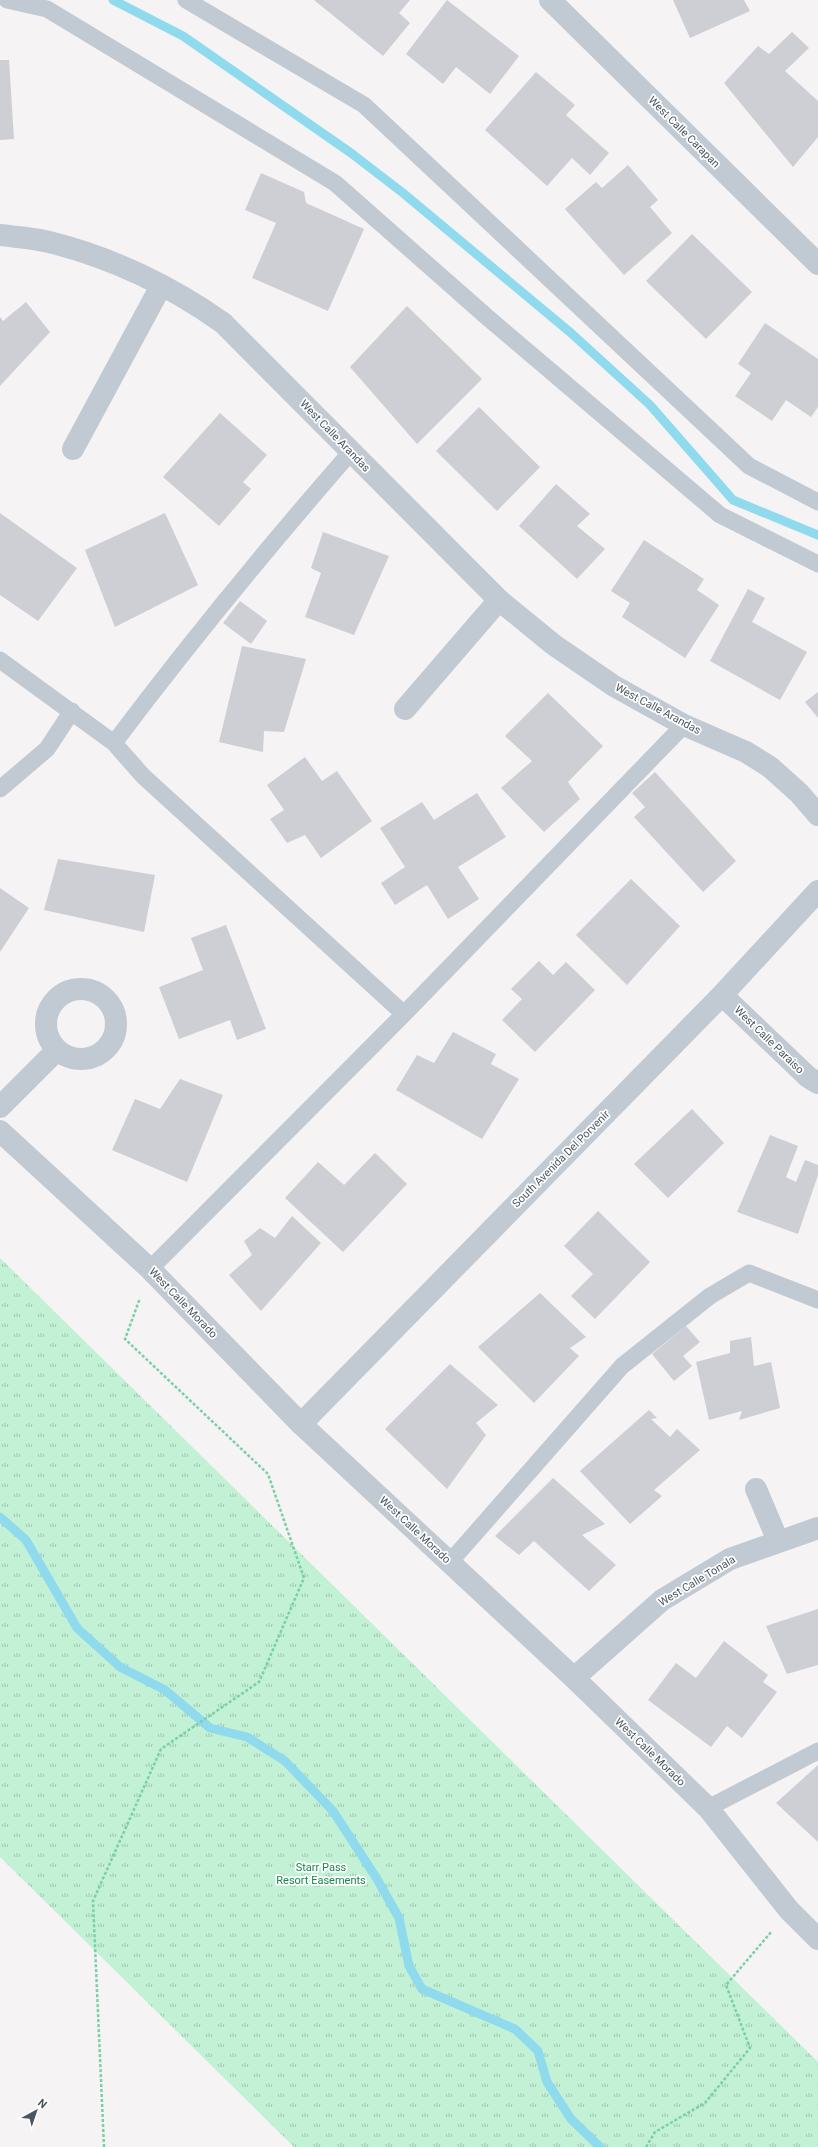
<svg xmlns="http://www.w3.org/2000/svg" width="818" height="2147" font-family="Roboto,sans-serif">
<defs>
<pattern id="park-tufts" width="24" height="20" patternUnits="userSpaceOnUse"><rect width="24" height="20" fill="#c3f1d5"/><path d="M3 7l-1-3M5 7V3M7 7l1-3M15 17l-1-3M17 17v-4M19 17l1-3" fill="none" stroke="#a0c6b0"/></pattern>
</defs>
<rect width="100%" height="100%" fill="#f5f3f3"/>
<path fill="url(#park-tufts)" d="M0 1258 818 2062V2147H294L0 1857Z"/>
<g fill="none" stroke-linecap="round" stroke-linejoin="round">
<path stroke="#90daee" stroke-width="9" d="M113 0 183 36 351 153 403 193 571 333 650 405 733 500 818 535
M0 1517 26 1540 77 1628 120 1667 165 1690 210 1728 247 1737 285 1761 333 1811 377 1879 399 1918 409 1966 422 1989 515 2029 538 2051 547 2082 571 2119 600 2147"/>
</g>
<path fill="#cdcfd5" d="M314 0H410L399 13 410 23 383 56Z
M447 0 519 56 490 94 456 67 443 84 406 54Z
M673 0H744L750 11 690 38Z
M792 32 809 48 785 71 818 101V137L793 167 724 83 758 46 769 54Z
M0 60H9L14 139 0 140Z
M536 72 575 105 566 115 609 153 590 175 572 158 547 186 485 130Z
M628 165 658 200 650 207 672 233 624 275 565 209 596 182 602 188Z
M261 173 304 192 306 203 364 229 328 311 252 278 276 223 245 210Z
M692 234 752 292 706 339 646 281Z
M26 302 50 332 0 386V317L3 321Z
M407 306 482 379 417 444 350 367Z
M765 323 818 359V407L811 417 786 400 772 421 735 396 751 373 738 364Z
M479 407 540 467 497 511 436 451Z
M220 413 267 455 243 482 251 489 219 526 163 477Z
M556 484 590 514 577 526 605 549 577 579 519 526Z
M0 513 77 568 38 621 0 595Z
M165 513 198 585 115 627 85 550Z
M323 532 389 556 354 635 305 617 321 573 311 568Z
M644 540 704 579 697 590 719 605 685 658 622 617 630 603 611 591Z
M748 589 765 598 752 622 807 652 780 700 710 661Z
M240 601 267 621 251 644 223 623Z
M242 646 306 659 284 732 264 731 263 752 219 742Z
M818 692V718L805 702Z
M548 693 603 746 568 782 580 799 544 832 501 788 532 761 505 736Z
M305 757 322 781 337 771 372 821 321 858 305 835 287 843 270 819 284 810 267 785Z
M655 772 736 861 703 892 634 817 645 807 632 793Z
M477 793 506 837 458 867 479 899 448 919 427 885 395 905 381 883 405 867 380 828 422 802 434 820Z
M58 859 155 875 144 932 44 910Z
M631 879 680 926 627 985 576 935Z
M0 888 29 908 0 952Z
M226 925 266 1029 237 1040 230 1020 179 1039 159 987 203 970 191 938Z
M539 961 553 975 566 962 595 990 535 1052 502 1020 522 999 511 989Z
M453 1032 496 1054 491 1064 519 1079 482 1139 396 1090 417 1055 434 1063Z
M180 1079 223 1095 187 1182 112 1150 135 1099 160 1109Z
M692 1109 724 1143 668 1198 634 1164Z
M770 1135 798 1146 786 1177 796 1182 805 1160 818 1165V1175L798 1234 737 1212Z
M375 1153 407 1184 343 1252 285 1198 318 1162 344 1185Z
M598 1211 650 1262 595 1319 571 1296 593 1274 564 1246Z
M292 1216 321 1243 261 1311 229 1275 252 1255 244 1241 260 1228 275 1238Z
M540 1293 586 1337 570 1348 579 1356 534 1403 478 1347Z
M686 1326 700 1342 683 1356 692 1366 674 1381 652 1354Z
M751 1337 754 1366 771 1362 780 1408 739 1420 742 1411 709 1420 696 1362 730 1353V1341Z
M450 1364 498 1405 476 1423 486 1435 447 1489 385 1429Z
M649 1410 657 1418 651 1419 670 1437 677 1429 700 1450 654 1490 662 1496 630 1524 580 1471Z
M553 1478 605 1524 582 1535 616 1565 589 1591 534 1541 519 1555 495 1536Z
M818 1609V1665L787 1674 766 1626Z
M724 1641 768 1675 763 1682 777 1692 742 1738 727 1726 711 1747 648 1700 676 1663 696 1678Z
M818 1765V1842L776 1803Z"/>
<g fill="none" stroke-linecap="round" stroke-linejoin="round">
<path stroke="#7ad0a6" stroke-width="2.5" stroke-dasharray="3 2" stroke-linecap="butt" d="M104 2147 93 1901 161 1749 259 1682 304 1578 268 1474 125 1339 140 1298
M646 2147 655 2132 705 2103 750 2048 726 1985 772 1931"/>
<path stroke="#c1cad2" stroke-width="17" d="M7 0 47 9 335 183 487 317 720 515 818 564
M186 0 364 105 749 466 818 502
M0 660 114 743 143 776 404 1014
M114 743C189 643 268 547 350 453
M0 789 47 749 72 711
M150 1269 404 1014 684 725
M450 1562 622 1366 710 1296 749 1273 818 1300
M708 1808 818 1751"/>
<path stroke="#c1cad2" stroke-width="22" d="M550 0 818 264
M0 235C16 237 33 238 49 242 110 257 171 286 223 323L499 600 554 645 614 686 684 725 746 752 770 767 799 793 818 815
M73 449 161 286
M405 709 499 600
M46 1024a35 35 0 1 1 70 0a35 35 0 1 1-70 0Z
M722 995 808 1077 818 1083
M0 1107 57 1050
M0 1131 150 1269 301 1424 574 1678 708 1808 789 1910 818 1939
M301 1424 722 995 818 891
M756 1489 778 1541
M574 1678 662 1600 730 1559 818 1528"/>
</g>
<g text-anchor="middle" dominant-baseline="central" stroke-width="3.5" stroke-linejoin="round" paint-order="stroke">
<g font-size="11" fill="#4a5661" stroke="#fff">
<text transform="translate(684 132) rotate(45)">West Calle Carapan</text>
<text transform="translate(335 436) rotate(46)">West Calle Arandas</text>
<text transform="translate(658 709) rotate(28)">West Calle Arandas</text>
<text transform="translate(769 1040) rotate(44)">West Calle Paraiso</text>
<text transform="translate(561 1159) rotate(-45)">South Avenida Del Porvenir</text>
<text transform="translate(183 1303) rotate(46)">West Calle Morado</text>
<text transform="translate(415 1530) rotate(43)">West Calle Morado</text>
<text transform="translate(697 1581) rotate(-31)">West Calle Tonala</text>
<text transform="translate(650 1752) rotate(44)">West Calle Morado</text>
</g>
<g font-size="11" fill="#17864f" stroke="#fff">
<text x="321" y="1867">Starr Pass<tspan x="321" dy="13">Resort Easements</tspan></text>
</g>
</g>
<g transform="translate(36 2111) rotate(40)" stroke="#ffffff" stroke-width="3" paint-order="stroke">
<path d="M0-3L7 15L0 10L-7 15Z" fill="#4a5661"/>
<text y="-6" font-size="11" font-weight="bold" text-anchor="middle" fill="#4a5661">N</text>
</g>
</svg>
